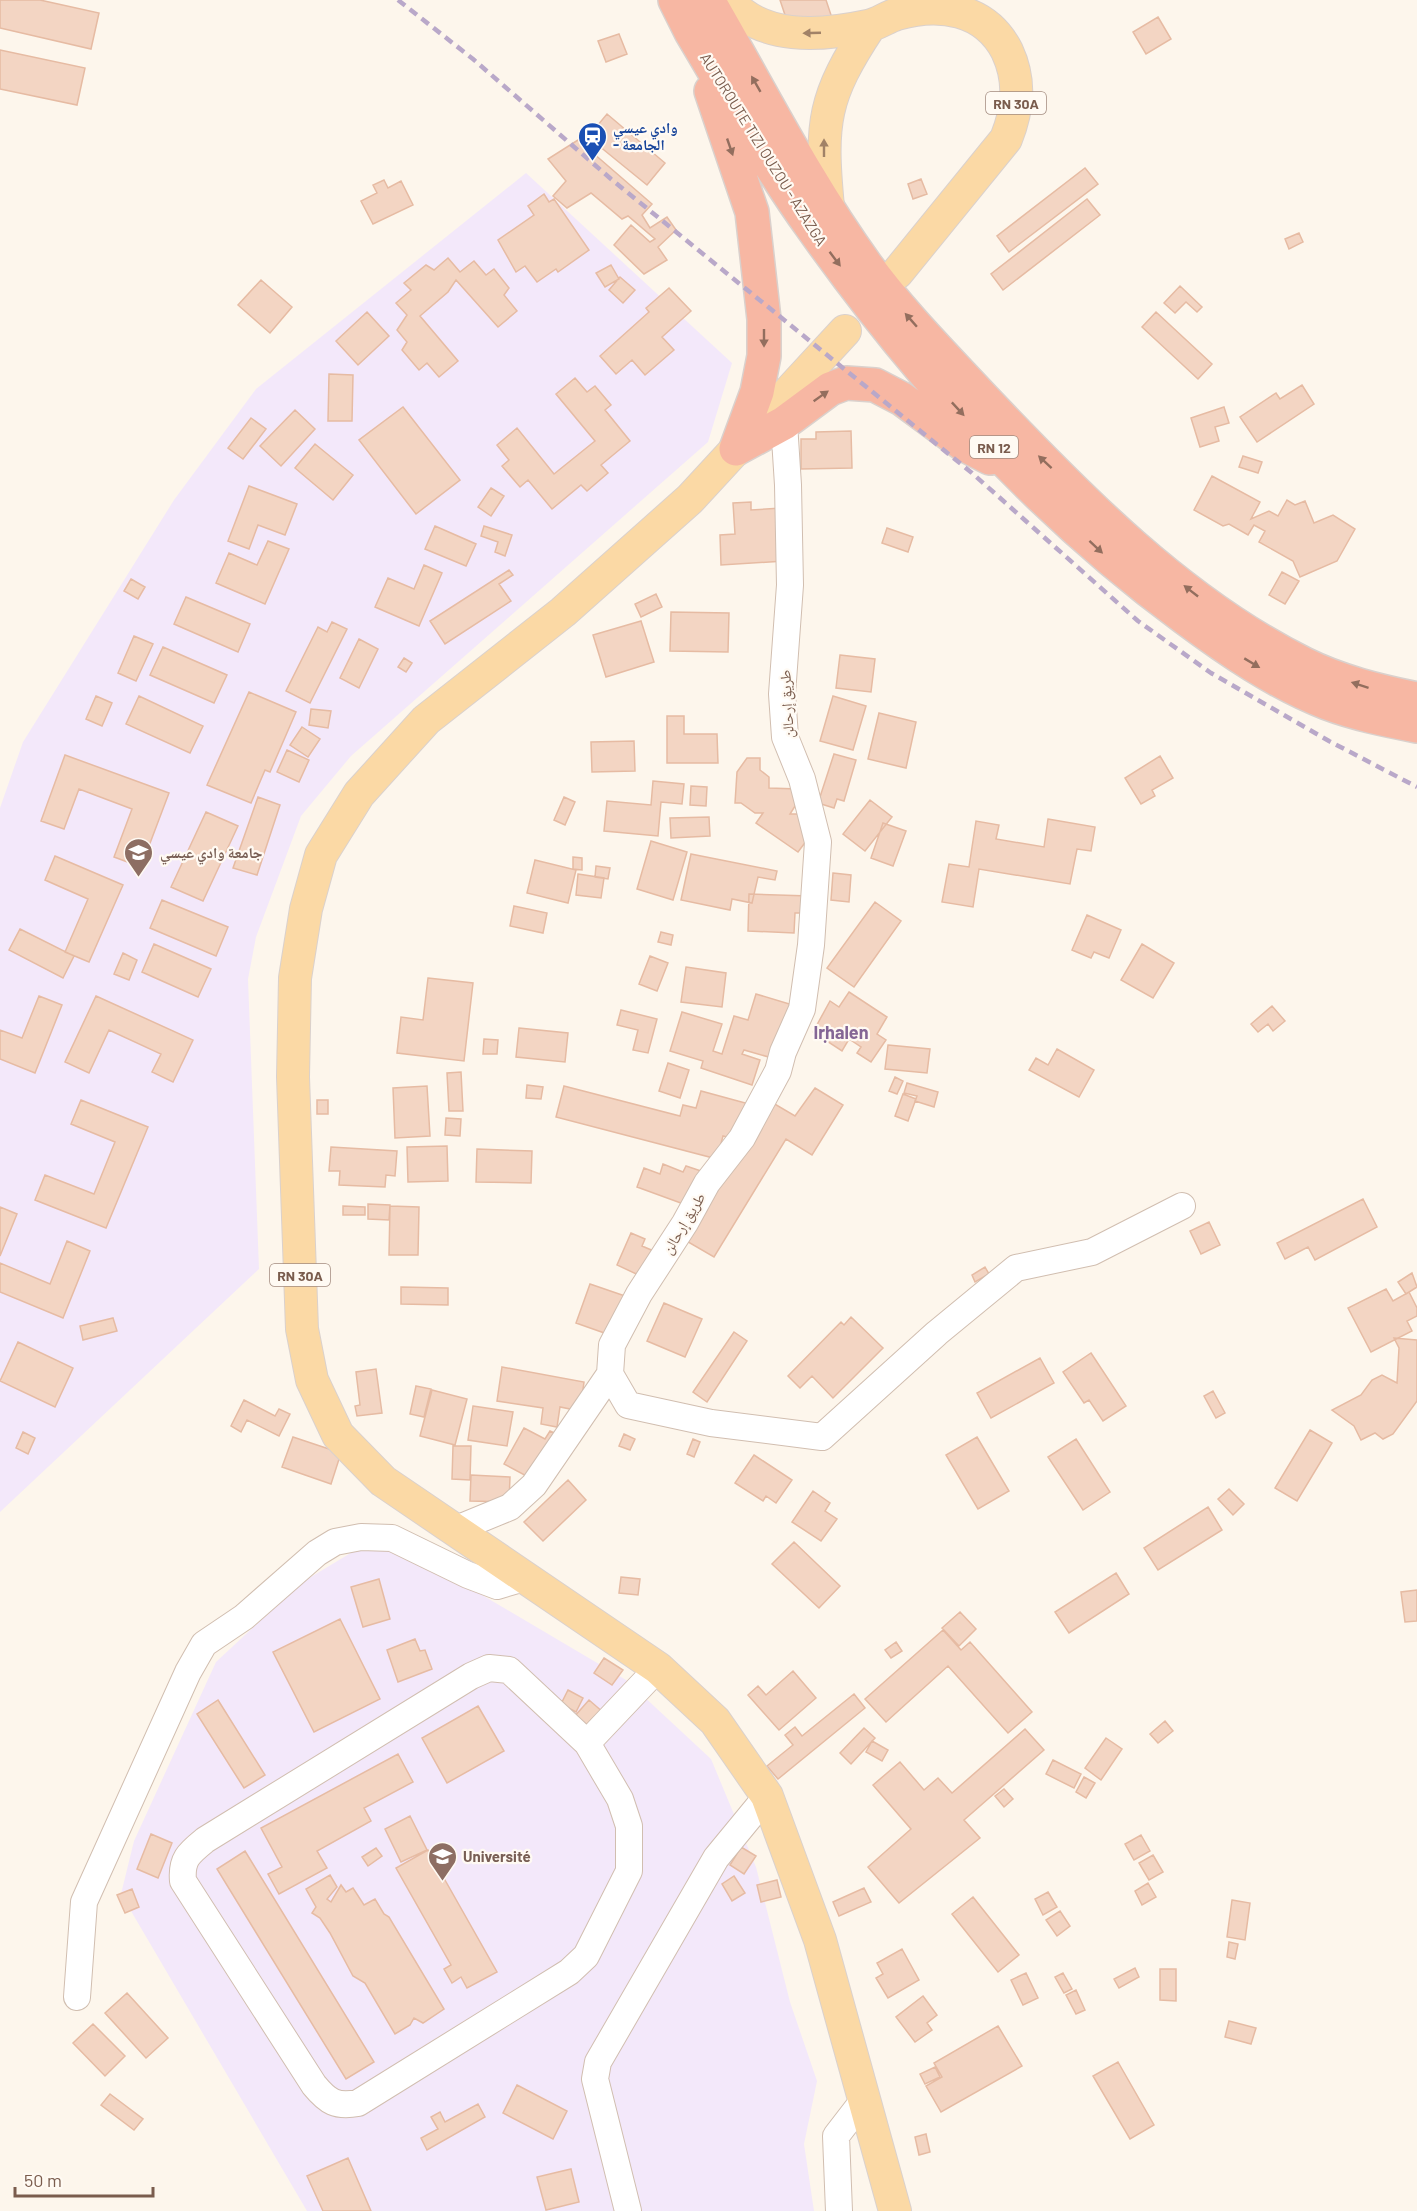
<svg xmlns="http://www.w3.org/2000/svg" width="1417" height="2211" font-family="Barlow,'Noto Naskh Arabic',sans-serif">
<rect width="100%" height="100%" fill="#fdf6ec"/>
<path fill="#f3e8fa" d="M526 173 732 363 708 442 351 756 301 816 256 937 248 979 259 1269 0 1512V808L23 742 174 500 256 389Z
M399 1546 626 1680 711 1759 756 1867 790 2002 817 2081 804 2144 814 2211H307L121 1894 134 1841 216 1662 301 1583 354 1551Z"/>
<path fill="#f3d5c3" stroke="#e6bba3" stroke-width="1.5" d="M0 0H40L99 13 91 49 0 28Z
M780 0H826L831 15 790 30Z
M1158 17 1171 39 1146 54 1133 32Z
M619 34 627 54 606 62 598 41Z
M0 50 85 68 77 105 0 89Z
M607 114 665 163 647 185 588 137Z
M578 140 652 204 642 215 650 228 667 217 676 230 658 247 667 260 644 274 614 245 631 225 650 242 655 239 628 216 622 219 591 193 567 208 553 196 566 181 548 159Z
M1085 168 1098 184 1009 252 997 236Z
M921 179 927 194 913 199 908 184Z
M384 180 388 188 401 181 413 205 373 224 361 201 377 193 373 185Z
M544 194 549 202 554 199 589 250 558 272 556 269 537 282 525 266 516 272 498 240 534 215 528 206Z
M1087 199 1100 215 1003 290 991 274Z
M1299 233 1303 242 1289 249 1285 239Z
M448 258 460 272 474 261 486 275 494 269 509 288 504 295 517 311 498 327 456 280 448 292 420 316 458 361 439 377 427 363 419 370 402 350 407 342 397 330 407 315 396 303 411 290 404 283 426 265 434 270Z
M611 265 619 279 605 287 596 273Z
M620 277 635 290 623 303 609 290Z
M261 280 292 307 270 333 238 305Z
M1180 286 1202 307 1197 312 1186 302 1175 313 1164 303Z
M669 288 691 311 662 337 674 350 645 375 632 360 616 374 600 356 649 312 646 308Z
M367 312 389 336 358 365 336 341Z
M1156 312 1212 364 1198 379 1142 327Z
M329 374 353 375 352 421H328Z
M575 378 587 392 595 386 611 405 605 410 630 441 601 465 608 473 587 491 581 485 552 509 528 480 520 487 502 466 509 460 497 445 517 428 554 474 595 441 556 394Z
M1302 385 1314 404 1257 442 1240 417 1276 393 1280 399Z
M403 407 460 480 416 514 359 440Z
M1224 407 1229 423 1215 427 1219 441 1200 447 1191 418Z
M295 410 315 429 281 466 260 446Z
M251 418 266 429 243 459 228 448Z
M851 431 852 468 801 469V439H816V432Z
M315 444 353 475 333 500 295 468Z
M1243 456 1262 462 1258 473 1239 467Z
M1212 476 1260 502 1251 519 1269 511 1278 516 1287 500 1295 505 1305 501 1314 523 1333 515 1355 529 1337 561 1300 577 1293 561 1259 542 1265 531 1254 525 1248 535 1229 524 1223 526 1194 510Z
M249 486 297 504 285 535 258 525 249 549 228 541Z
M491 488 504 496 491 516 478 507Z
M751 502V510L781 508 784 561 721 565 720 535 735 534 733 503Z
M435 526 476 544 466 566 425 549Z
M484 526 512 535 505 556 495 552 498 542 481 536Z
M887 528 913 537 908 552 882 543Z
M268 541 289 549 265 604 216 583 229 553 257 565Z
M424 565 442 573 419 626 375 607 388 578 414 589Z
M509 570 513 575 499 584 511 601 445 644 430 621Z
M1282 572 1299 581 1285 604 1269 595Z
M131 579 145 587 138 599 124 591Z
M656 594 662 607 641 617 635 604Z
M186 597 250 624 238 652 174 624Z
M671 612 729 613 728 652 670 651Z
M641 621 654 662 606 677 593 635Z
M332 622 347 629 310 703 286 691 318 627 327 632Z
M134 636 153 644 136 681 118 673Z
M359 639 378 649 359 688 340 678Z
M163 647 227 675 214 703 150 675Z
M840 655 875 659 871 692 836 688Z
M404 658 412 663 406 672 398 667Z
M249 692 296 712 270 772 265 770 251 803 207 785Z
M96 696 112 703 102 726 86 719Z
M139 696 203 726 190 753 126 724Z
M833 696 866 706 853 750 820 741Z
M311 709 331 711 328 728 309 725Z
M879 713 916 722 906 768 868 759Z
M667 716H684V734H717L718 763H667Z
M302 727 320 739 308 757 290 745Z
M634 741 635 771 592 772 591 742Z
M287 750 309 760 299 782 277 772Z
M834 754 856 760 844 801 837 799 834 808 818 803Z
M65 755 169 793 141 867 114 857 132 809 79 789 64 829 41 821Z
M1160 756 1173 778 1152 790 1155 796 1141 804 1125 778Z
M747 758H760V770L769 777V788L798 789 797 803 790 814H803L807 840 798 852 756 823 763 813H755L741 803H735L737 772Z
M653 781 684 784 682 804 661 802 658 836 604 831 607 801 651 805Z
M691 786 707 787 706 806 690 805Z
M258 797 280 805 257 875 233 868Z
M564 797 575 802 565 825 554 820Z
M870 800 892 817 865 851 843 834Z
M206 812 238 826 203 901 171 887Z
M709 817 710 836 671 838 670 818Z
M1048 819 1095 827 1091 851 1077 849 1070 884 979 869 973 907 942 902 949 864 969 867 976 821 999 825 996 839 1044 847Z
M883 823 906 831 893 866 871 858Z
M651 841 687 852 673 900 637 889Z
M691 854 777 871 775 880 758 877 752 903 732 899 730 910 681 900Z
M55 856 123 885 89 962 65 952 88 899 45 880Z
M573 857 582 858V870L573 869Z
M535 860 576 870 568 903 527 893Z
M596 866 610 868 608 879 595 877Z
M833 873 851 875 849 902 831 900Z
M578 874 604 878 601 898 576 895Z
M749 894 809 896 808 913H795L794 933 748 931Z
M162 900 228 927 216 956 150 928Z
M875 902 901 921 854 987 827 968Z
M514 906 547 913 543 933 510 926Z
M1087 915 1121 930 1109 958 1094 952 1091 958 1072 950Z
M20 929 74 956 63 978 9 950Z
M661 932 673 935 671 945 658 942Z
M154 944 211 969 198 997 142 972Z
M1142 944 1174 963 1153 998 1121 980Z
M123 953 137 960 129 980 114 974Z
M650 956 668 963 657 991 639 984Z
M686 967 726 973 722 1007 681 1002Z
M428 978 473 983 464 1061 397 1053 401 1017 423 1020Z
M849 992 887 1017 877 1034 886 1040 871 1062 857 1053 861 1047 849 1039 842 1051 813 1032 830 1001 839 1007Z
M756 994 796 1006 779 1060 744 1050 742 1054 760 1060 752 1085 701 1068 703 1061 670 1051 682 1012 722 1024 713 1051 722 1054 734 1016 748 1020Z
M39 996 62 1005 35 1073 0 1059V1030L22 1038Z
M96 996 193 1040 173 1082 152 1072 161 1054 109 1030 89 1073 65 1062Z
M1272 1006 1285 1021 1273 1031 1268 1024 1258 1032 1251 1024Z
M621 1010 657 1019 648 1053 633 1050 638 1030 617 1025Z
M519 1028 568 1033 565 1062 516 1057Z
M484 1039 498 1040 497 1054H483Z
M888 1045 930 1049 927 1073 885 1069Z
M1057 1049 1094 1070 1079 1097 1029 1070 1036 1058 1048 1065Z
M668 1063 689 1070 680 1098 659 1091Z
M461 1072 463 1111H449L447 1073Z
M895 1077 903 1081 897 1094 889 1091Z
M907 1083 938 1092 934 1107 915 1101 917 1096 904 1093Z
M527 1085 543 1087 541 1099 526 1098Z
M427 1086 430 1136 395 1138 393 1088Z
M564 1086 680 1116 683 1105 696 1108 701 1091 749 1104 739 1140 723 1136 717 1159 556 1117Z
M815 1088 843 1105 812 1155 786 1139 714 1257 683 1239 768 1100 795 1116Z
M903 1094 916 1099 908 1121 895 1116Z
M81 1100 148 1127 106 1228 35 1200 45 1175 94 1194 115 1142 71 1124Z
M317 1100H328V1114H317Z
M446 1118 461 1119 460 1136 445 1135Z
M447 1146 448 1181 408 1182 407 1147Z
M331 1147 397 1151 395 1176 386 1175 385 1187 339 1185 340 1171H329Z
M477 1149 532 1151 531 1183 476 1182Z
M663 1164 683 1172 686 1166 701 1171 689 1206 637 1187 644 1168 660 1174Z
M1363 1199 1377 1227 1315 1260 1308 1247 1285 1259 1277 1243Z
M368 1204 390 1205 389 1220 368 1219Z
M343 1206 365 1207V1215H343Z
M390 1206 419 1207 418 1255H389Z
M0 1207 17 1214 0 1256Z
M1209 1222 1220 1245 1201 1254 1190 1231Z
M631 1233 645 1239 642 1246 656 1252 645 1278 617 1265Z
M67 1241 90 1251 63 1318 0 1292V1263L50 1284Z
M985 1267 989 1274 975 1282 972 1275Z
M1412 1273 1417 1287 1406 1294 1398 1282Z
M590 1284 625 1296 610 1335 576 1323Z
M401 1287 448 1288V1305L401 1304Z
M1386 1289 1393 1301 1409 1292 1417 1308V1316L1407 1321 1412 1331 1371 1352 1348 1308Z
M664 1303 702 1319 685 1357 647 1341Z
M851 1317 883 1348 833 1398 812 1376 800 1388 788 1376 841 1322 844 1325Z
M113 1318 117 1331 83 1340 80 1326Z
M734 1332 747 1341 707 1402 693 1392Z
M1394 1338 1417 1340V1401L1393 1434 1383 1439 1375 1433 1361 1440 1354 1426 1332 1410 1361 1395 1372 1380 1382 1375 1397 1383 1399 1348Z
M18 1342 73 1368 55 1407 0 1381Z
M1091 1353 1126 1406 1103 1421 1089 1400 1084 1403 1063 1372Z
M1040 1358 1054 1383 991 1418 977 1393Z
M502 1367 584 1382 580 1411 560 1407 557 1427 541 1424 543 1408 497 1401Z
M376 1369 382 1413 357 1416 355 1406 360 1405 356 1372Z
M416 1386 431 1389 424 1417 410 1414Z
M432 1390 467 1399 455 1445 420 1436Z
M1213 1391 1225 1413 1216 1418 1204 1396Z
M244 1400 275 1416 279 1409 290 1414 279 1436 247 1420 241 1432 231 1426Z
M473 1406 513 1412 507 1446 468 1440Z
M524 1428 545 1439 550 1431 557 1434 532 1479 504 1464Z
M1310 1430 1332 1443 1297 1501 1275 1488Z
M23 1432 35 1438 28 1454 16 1448Z
M624 1434 635 1439 630 1450 619 1446Z
M293 1437 341 1453 331 1484 282 1467Z
M977 1437 1009 1491 978 1509 946 1455Z
M693 1439 700 1442 694 1457 687 1454Z
M1076 1439 1110 1492 1083 1510 1048 1457Z
M453 1446H471L470 1480 452 1479Z
M754 1455 792 1480 776 1503 766 1496 763 1501 735 1483Z
M471 1475 510 1477 509 1502 470 1501Z
M568 1480 586 1500 543 1541 524 1522Z
M1229 1489 1244 1504 1233 1515 1218 1499Z
M813 1491 830 1503 825 1511 837 1519 821 1541 792 1522Z
M1208 1507 1222 1530 1158 1570 1144 1548Z
M794 1542 840 1586 819 1608 772 1564Z
M1116 1573 1129 1594 1069 1633 1055 1612Z
M621 1577 640 1579 638 1595 619 1593Z
M379 1579 390 1619 363 1627 351 1587Z
M1417 1590V1621L1405 1622 1401 1592Z
M960 1612 976 1629 959 1646 942 1628Z
M340 1619 380 1699 314 1732 273 1652Z
M943 1630 961 1650 970 1642 1032 1712 1008 1733 948 1666 886 1722 865 1699Z
M415 1639 420 1651 425 1650 432 1669 398 1682 387 1650Z
M896 1642 902 1651 891 1658 885 1650Z
M604 1658 623 1670 612 1685 594 1673Z
M793 1671 816 1698 779 1730 748 1695 758 1686 766 1695Z
M568 1690 583 1698 576 1712 561 1704Z
M854 1694 865 1708 778 1779 767 1766 793 1745 785 1735 795 1727 802 1736Z
M218 1700 265 1775 244 1788 197 1714Z
M589 1700 619 1726 604 1743 574 1717Z
M478 1706 504 1751 447 1783 422 1738Z
M1165 1721 1173 1731 1158 1743 1150 1734Z
M864 1728 875 1738 851 1764 840 1753Z
M1025 1729 1044 1750 964 1820 980 1838 899 1903 868 1867 911 1829 873 1785 900 1762 924 1790 938 1778 952 1793Z
M1106 1738 1122 1749 1101 1780 1085 1768Z
M872 1741 888 1750 882 1761 866 1752Z
M398 1754 413 1782 364 1808 371 1821 317 1851 327 1868 279 1894 268 1874 282 1867 261 1828Z
M1053 1760 1081 1774 1074 1788 1046 1774Z
M1084 1777 1095 1783 1086 1798 1076 1792Z
M1004 1789 1013 1799 1004 1807 995 1796Z
M410 1816 427 1850 401 1862 385 1829Z
M151 1834 172 1843 158 1878 137 1869Z
M1141 1835 1150 1851 1134 1860 1125 1844Z
M741 1847 756 1856 744 1874 730 1865Z
M376 1848 382 1856 368 1866 362 1857Z
M428 1850 497 1972 467 1988 461 1977 452 1983 444 1969 451 1965 396 1868Z
M245 1851 374 2062 346 2079 217 1869Z
M1153 1855 1163 1872 1149 1880 1139 1863Z
M330 1875 337 1887 327 1899 331 1902 341 1885 346 1892 353 1888 364 1905 375 1899 384 1914 389 1917 444 2009 423 2023 414 2018 410 2025 395 2034 365 1983 353 1976 330 1933 320 1918 312 1913 316 1907 306 1889Z
M734 1876 745 1893 732 1901 722 1884Z
M777 1880 781 1897 761 1902 757 1885Z
M1148 1883 1156 1897 1142 1905 1135 1891Z
M864 1888 871 1902 839 1916 833 1902Z
M132 1889 139 1907 125 1913 117 1895Z
M1048 1892 1057 1907 1043 1915 1035 1899Z
M973 1897 1019 1955 998 1972 952 1914Z
M1232 1900 1250 1903 1245 1940 1227 1937Z
M1060 1911 1070 1926 1057 1936 1046 1920Z
M1229 1942 1238 1944 1235 1959 1227 1957Z
M902 1949 919 1980 888 1998 876 1978 883 1974 877 1963Z
M1135 1968 1139 1977 1119 1988 1114 1979Z
M1160 1969H1176V2001L1160 2000Z
M1026 1973 1038 1998 1023 2005 1011 1980Z
M1063 1973 1072 1989 1064 1993 1055 1977Z
M1076 1990 1085 2010 1076 2014 1066 1995Z
M127 1993 168 2038 146 2058 105 2013Z
M923 1996 937 2015 927 2023 932 2030 915 2042 896 2017Z
M1229 2021 1256 2028 1251 2044 1225 2037Z
M93 2024 125 2056 105 2076 73 2043Z
M998 2026 1022 2066 941 2112 926 2086 942 2077 934 2063Z
M1118 2062 1154 2125 1130 2139 1093 2076Z
M935 2067 940 2077 925 2084 920 2074Z
M517 2085 567 2111 553 2139 503 2113Z
M110 2094 143 2119 134 2130 101 2105Z
M478 2104 485 2117 427 2150 421 2138 438 2129 431 2117 440 2112 445 2122Z
M926 2134 930 2152 919 2155 915 2137Z
M348 2158 371 2211H323L307 2176Z
M571 2169 579 2202 546 2210 537 2177Z"/>
<g fill="none" stroke-linecap="round" stroke-linejoin="round">
<defs>
<path id="minor" d="M784 423 788 485 790 585 782 694 785 737 802 779 818 842 811 945 802 1009 783 1052 778 1071 742 1138 707 1183 685 1223 639 1294 612 1345 610 1374 628 1405 711 1423 822 1437 937 1333 1016 1268 1092 1252 1182 1206
M454 1530 510 1507 534 1485 610 1374
M489 1668 509 1670 587 1743 620 1799 629 1826V1871L586 1956 569 1972 358 2103C336 2107 328 2102 314 2085L183 1881C181 1859 189 1853 205 1840L471 1676Z
M587 1743 658 1668
M77 1997 84 1902 188 1672 204 1644 244 1617 317 1553 335 1542 361 1537 392 1538 468 1575 497 1586 524 1578
M628 2211 595 2079 598 2062 716 1858 767 1796
M839 2211 836 2136 863 2101"/>
<path id="major" d="M728 0C761 41 821 36 868 26 878 24 887 17 897 14 939 2 985 8 1007 51 1021 81 1018 109 1006 139L897 273
M828 207C820 122 823 97 870 26
M845 331 690 499 563 612 426 720 359 794 321 855 306 909 295 978 293 1077 302 1329 312 1380 338 1435 383 1481 658 1668 715 1721 767 1796 820 1940 895 2211"/>
<path id="highway" d="M675 0 691 32C730 97 767 165 811 226 915 373 1039 511 1185 618 1228 650 1276 683 1327 703 1356 714 1386 720 1417 726
M708 0C759 88 806 182 866 265 901 313 944 356 985 400 1079 499 1181 603 1304 664 1340 682 1379 691 1417 699
M711 91 752 212 764 319V356L757 392 736 449
M736 449 784 423 830 389 846 383 875 385 902 399 963 444 990 458"/>
</defs>
<use href="#minor" stroke="#d1beb0" stroke-width="28"/>
<use href="#major" stroke="#dad1cd" stroke-width="34"/>
<use href="#highway" stroke="#dad1cd" stroke-width="36"/>
<use href="#minor" stroke="#fff" stroke-width="26"/>
<use href="#major" stroke="#fbd9a5" stroke-width="32"/>
<use href="#highway" stroke="#f7b7a3" stroke-width="33"/>
<path stroke="#b9a8c9" stroke-width="4.5" stroke-dasharray="9 6" stroke-linecap="butt" d="M398 0 473 59 611 179 972 473 1138 621 1211 673 1329 741 1417 787"/>
</g>
<defs><path id="oneway-solid" d="M-6-.8H1V-3.2L6.5 0L1 3.2V.8H-6Z" transform="scale(1.5)"/></defs>
<g fill="#a18267">
<use href="#oneway-solid" transform="translate(812 33) rotate(178)"/>
<use href="#oneway-solid" transform="translate(824 148) rotate(-90)"/>
</g>
<g fill="#936e5e">
<use href="#oneway-solid" transform="translate(756 84) rotate(-120)"/>
<use href="#oneway-solid" transform="translate(730 147) rotate(71)"/>
<use href="#oneway-solid" transform="translate(835 259) rotate(53)"/>
<use href="#oneway-solid" transform="translate(911 320) rotate(-131)"/>
<use href="#oneway-solid" transform="translate(764 338) rotate(90)"/>
<use href="#oneway-solid" transform="translate(821 396) rotate(-35)"/>
<use href="#oneway-solid" transform="translate(958 409) rotate(47)"/>
<use href="#oneway-solid" transform="translate(1045 462) rotate(-137)"/>
<use href="#oneway-solid" transform="translate(1096 547) rotate(43)"/>
<use href="#oneway-solid" transform="translate(1191 591) rotate(-142)"/>
<use href="#oneway-solid" transform="translate(1252 663) rotate(31)"/>
<use href="#oneway-solid" transform="translate(1360 685) rotate(-162)"/>
</g>
<defs>
<symbol id="station-pin" viewBox="-11 -11 22 30"><path d="M0 17L-7.5 6A9.5 9.5 0 1 1 7.5 6Z" fill="#1a4fb4" stroke="#fffaf3"/><path d="M-3-6H3Q5-6 5-4V2Q5 4 3 4L4.5 6H3L1.5 4h-3L-3 6H-4.5L-3 4Q-5 4-5 2V-4Q-5-6-3-6ZM-3.5-4v3h7v-3ZM-3.5 1v1.5H-2V1ZM2 1v1.5H3.5V1Z" fill="#fff"/></symbol>
<symbol id="university-pin" viewBox="-11 -11 22 30"><path d="M0 17L-7.5 6A9.5 9.5 0 1 1 7.5 6Z" fill="#8d6e63" stroke="#fffaf3"/><path d="M0-5L7-2L0 1L-7-2ZM-4 1L0 2.5L4 1V4Q0 6-4 4Z" fill="#fff"/></symbol>
</defs>
<g fill-rule="evenodd">
<use href="#station-pin" x="576" y="120" width="33" height="45"/>
<use href="#university-pin" x="122" y="836" width="33" height="45"/>
<use href="#university-pin" x="426" y="1840" width="33" height="45"/>
</g>
<g text-anchor="middle" dominant-baseline="central" stroke-width="4.5" stroke-linejoin="round" paint-order="stroke">
<g fill="#fffaf3" stroke="#a28b7f" stroke-width="1.5">
<rect x="986" y="92" width="60" height="22" rx="4.5"/>
<rect x="970" y="436" width="48" height="22" rx="4.5"/>
<rect x="270" y="1264" width="60" height="22" rx="4.5"/>
</g>
<g font-size="14" font-weight="bold" fill="#7a5c4d">
<text x="1016" y="103">RN 30A</text>
<text x="994" y="447">RN 12</text>
<text x="300" y="1275">RN 30A</text>
</g>
<g font-size="15" font-weight="bold" fill="#164399" stroke="#fffaf3" text-anchor="start">
<text x="613" y="127">وادي عيسي<tspan x="613" dy="17">- الجامعة</tspan></text>
</g>
<g font-size="15" fill="#7a5c4d" stroke="#fffaf3">
<text transform="translate(764 149) rotate(58)">AUTOROUTE TIZI OUZOU - AZAZGA</text>
<text transform="translate(786 704) rotate(-93)">طريق إرحالن</text>
<text transform="translate(683 1223) rotate(-59)">طريق إرحالن</text>
</g>
<g font-size="15" font-weight="bold" fill="#785e54" stroke="#fffaf3" text-anchor="start">
<text x="160" y="852">جامعة وادي عيسي</text>
<text x="463" y="1856">Université</text>
</g>
<g font-size="18" font-weight="bold" fill="#846695" stroke="#fffaf3">
<text x="841" y="1032">Irḥalen</text>
</g>
</g>
<path d="M15 2187v9h138v-9" fill="none" stroke="#7a5c4d" stroke-width="3"/>
<text x="24" y="2187" font-size="18" fill="#7a5c4d" stroke="#fffaf3" stroke-width="4.5" paint-order="stroke">50 m</text>
</svg>
